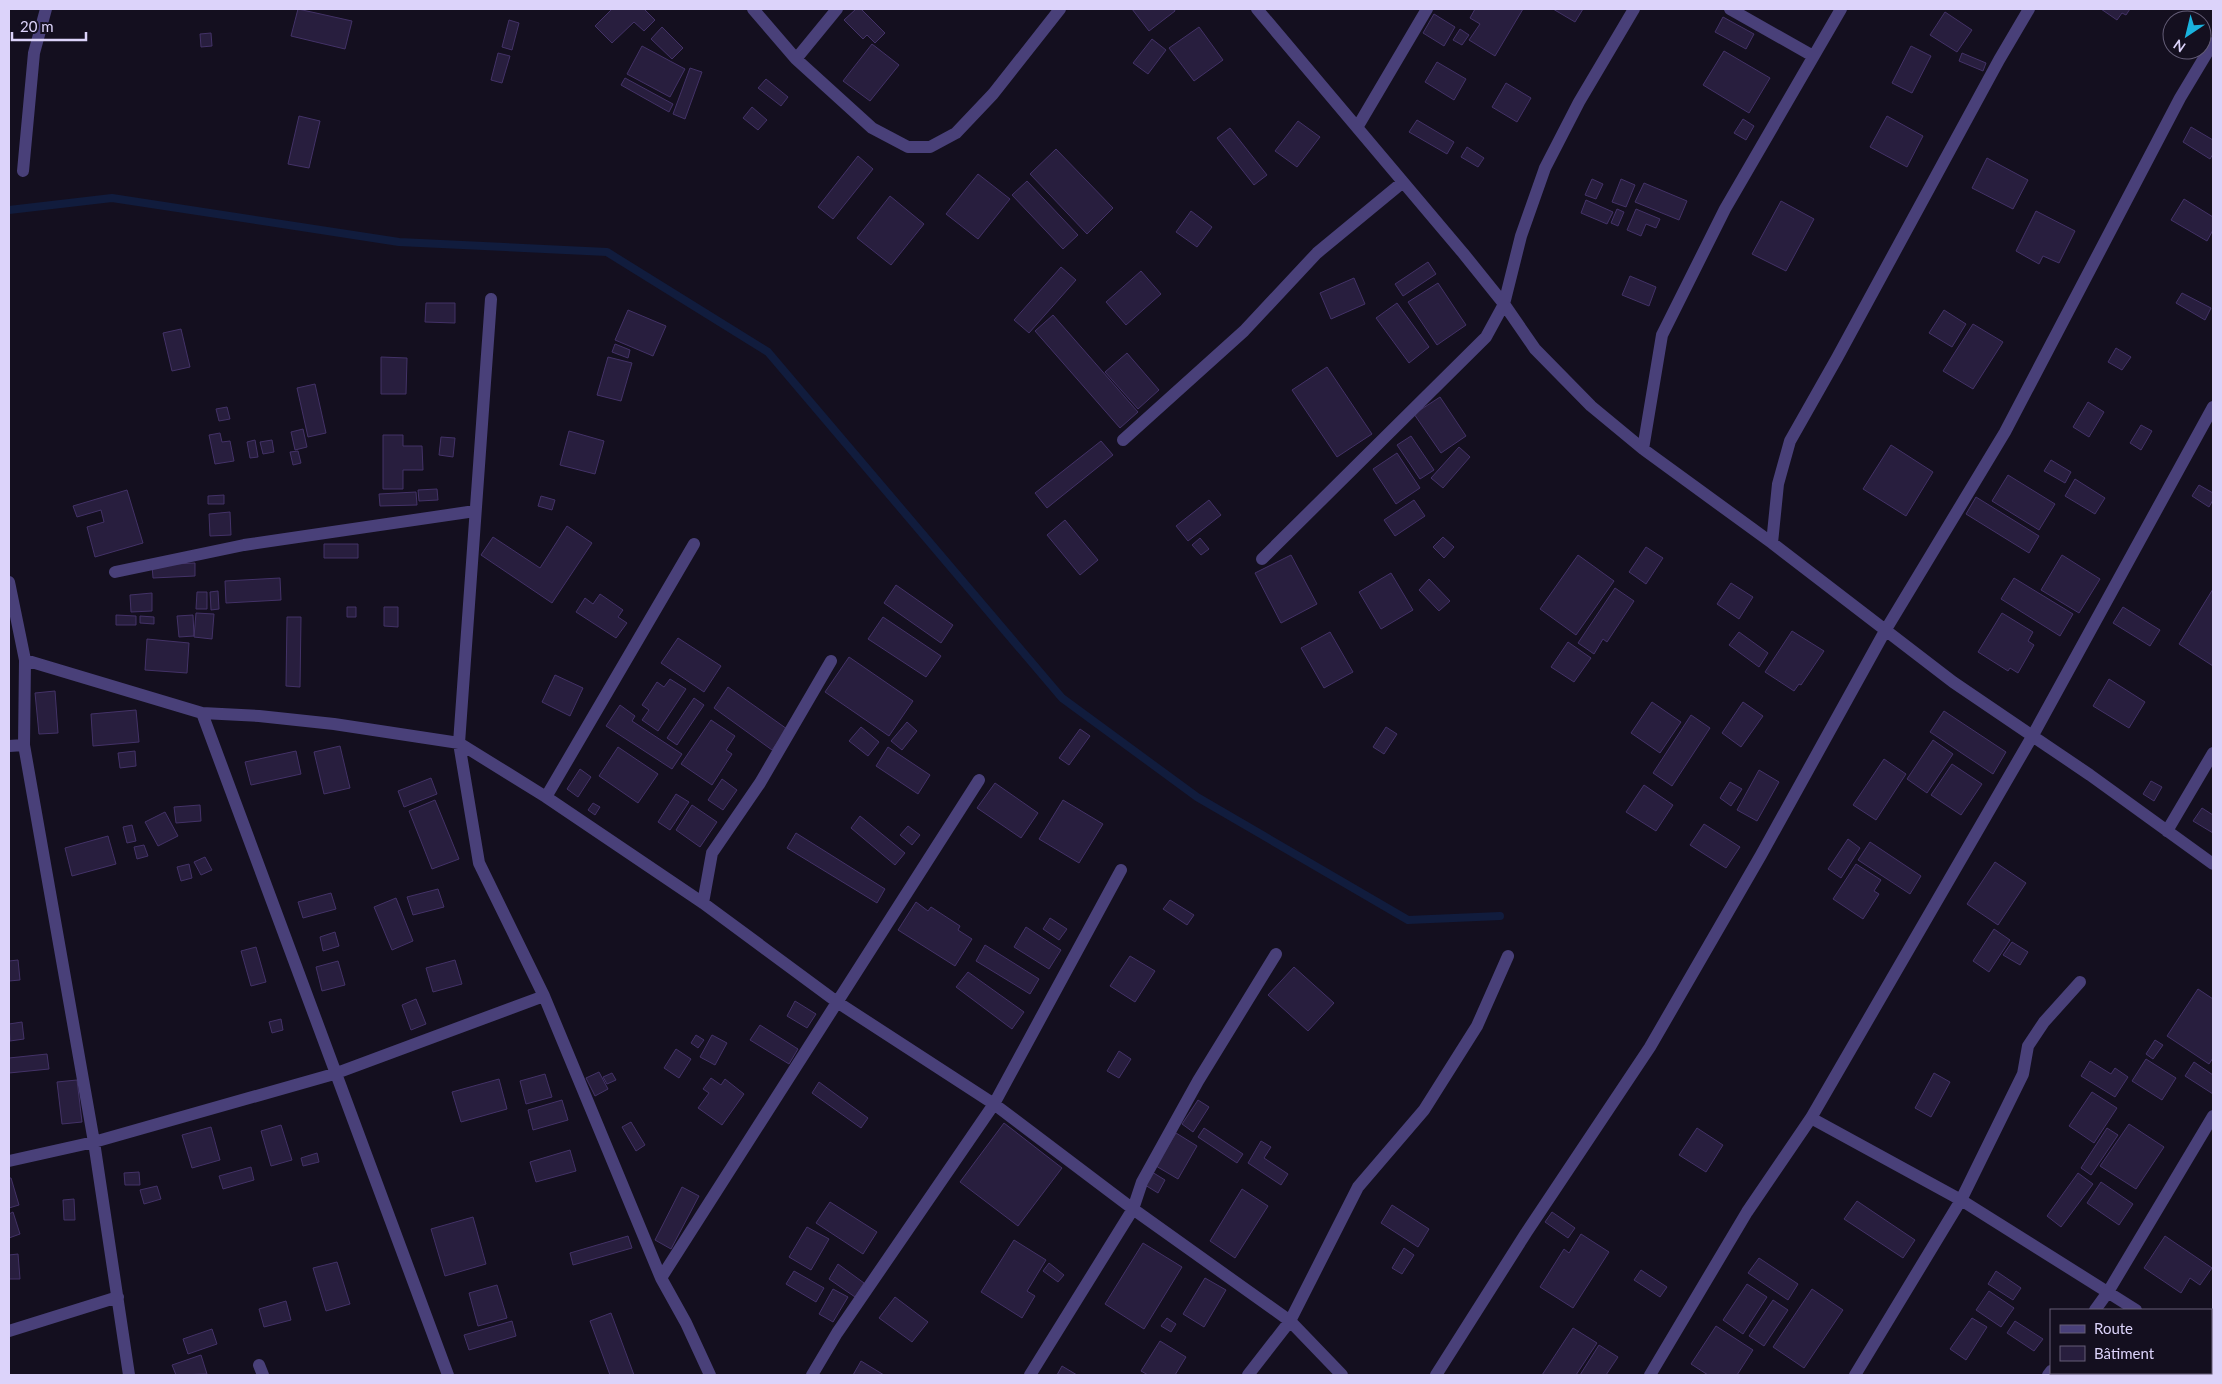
<svg xmlns="http://www.w3.org/2000/svg" width="2222" height="1384" font-family="Lato,sans-serif">
<rect width="100%" height="100%" fill="#140f1f"/>
<g fill="none" stroke-linecap="round" stroke-linejoin="round">
<path stroke="#111c3d" stroke-width="8" d="M9 210 112 198 399 242 607 252 768 352 1062 698 1197 797 1408 920 1500 916"/>
</g>
<path fill="#281e3e" stroke="#433267" d="M298 9 352 21 345 49 291 36Z
M612 9H644L655 20 644 31 634 22 612 43 595 26Z
M856 9H861L885 33 875 43 867 35 863 39 844 20Z
M1132 9H1174L1175 11 1149 31Z
M1475 9H1523L1495 56 1469 40 1480 24 1470 18Z
M1553 9H1583L1575 22Z
M2101 9H2130L2126 15 2122 13 2117 20Z
M1945 12 1972 30 1957 52 1930 35Z
M1434 14 1455 27 1444 46 1423 33Z
M1723 17 1754 34 1746 49 1715 32Z
M509 20 519 23 512 50 502 47Z
M662 27 683 48 672 59 651 39Z
M1199 27 1223 60 1194 81 1169 48Z
M1460 29 1469 35 1462 45 1453 40Z
M211 33 212 46 201 47 200 34Z
M1152 39 1166 50 1148 74 1133 63Z
M872 44 899 65 870 101 843 81Z
M642 46 685 69 670 97 627 74Z
M1911 46 1931 56 1912 93 1892 83Z
M1724 51 1770 78 1749 113 1703 85Z
M498 53 510 56 502 83 491 80Z
M1962 53 1986 63 1983 71 1959 61Z
M1437 62 1466 79 1454 100 1425 82Z
M690 68 702 72 685 119 673 114Z
M625 78 673 104 669 112 621 85Z
M766 79 788 97 781 106 758 88Z
M1506 83 1531 98 1517 122 1492 107Z
M752 107 767 120 758 130 743 118Z
M299 116 320 121 309 168 288 164Z
M1887 116 1923 136 1907 167 1870 147Z
M1743 119 1754 126 1746 140 1734 133Z
M1417 120 1454 142 1447 154 1409 132Z
M1298 121 1320 137 1297 167 1275 151Z
M2191 127 2213 140V154L2210 159 2183 142Z
M1230 128 1267 175 1254 185 1217 138Z
M1467 147 1484 158 1478 167 1461 157Z
M1056 149 1113 208 1087 234 1030 174Z
M858 156 873 169 833 219 818 207Z
M1987 158 2028 180 2013 209 1972 188Z
M978 174 1010 199 978 239 946 214Z
M1592 179 1603 184 1596 199 1585 195Z
M1621 179 1635 185 1626 207 1612 202Z
M1027 181 1078 235 1063 249 1012 195Z
M1644 183 1687 201 1679 220 1635 202Z
M890 196 924 224 891 265 857 238Z
M2184 199 2213 217V230L2207 241 2171 220Z
M1586 200 1613 212 1607 224 1581 213Z
M1781 201 1814 219 1786 271 1752 254Z
M1617 209 1624 212 1618 226 1611 223Z
M1636 209 1660 219 1656 228 1646 224 1641 236 1627 230Z
M1191 211 1212 227 1197 247 1176 232Z
M2036 211 2075 231 2059 263 2043 256 2039 264 2016 251Z
M1428 262 1436 274 1403 296 1395 284Z
M1061 267 1076 280 1029 333 1014 320Z
M1141 271 1161 294 1126 325 1106 302Z
M1630 276 1656 287 1649 306 1622 295Z
M1354 278 1365 304 1331 319 1320 293Z
M1438 283 1466 325 1437 345 1408 302Z
M2182 293 2211 308 2205 320 2176 303Z
M426 303H455V323L425 322Z
M1397 303 1429 347 1409 363 1376 318Z
M628 310 666 326 653 356 615 340Z
M1944 310 1966 324 1952 347 1929 333Z
M1053 315 1138 412 1120 428 1035 331Z
M1973 324 2003 342 1973 389 1943 371Z
M181 329 190 367 172 371 163 333Z
M615 344 630 350 628 358 612 352Z
M2116 348 2131 357 2122 370 2108 362Z
M1127 353 1159 390 1138 409 1105 372Z
M381 357 407 358 406 394H381Z
M608 357 632 363 621 401 597 395Z
M1327 367 1372 434 1337 457 1292 390Z
M315 384 326 433 308 437 297 388Z
M1440 397 1466 436 1441 453 1414 414Z
M2088 402 2104 412 2089 437 2073 427Z
M227 407 230 419 219 421 216 409Z
M2141 425 2152 431 2141 450 2130 443Z
M303 429 307 447 295 450 291 432Z
M569 431 604 441 595 474 560 465Z
M220 433 222 442 230 441 234 461 215 464 209 435Z
M383 435H403V446H422L423 470H403V489H383Z
M1411 436 1434 470 1420 479 1397 445Z
M441 437 455 438 453 457 439 455Z
M255 440 258 457 250 458 247 442Z
M272 440 274 452 263 454 260 442Z
M1101 441 1113 455 1047 508 1035 493Z
M1891 445 1933 472 1906 516 1863 489Z
M1459 447 1470 457 1443 488 1431 478Z
M298 451 301 463 293 465 290 452Z
M1397 453 1420 488 1396 504 1373 469Z
M2051 460 2071 472 2065 483 2044 471Z
M2008 475 2055 504 2039 530 1992 501Z
M2075 479 2105 498 2095 514 2065 496Z
M2199 485 2213 493V500L2209 507 2192 496Z
M437 489 438 500 419 501 418 490Z
M127 490 143 543 95 557 87 527 104 522 101 510 77 517 73 506Z
M416 492 417 505 380 506 379 494Z
M224 495V504H208V496Z
M541 496 555 500 552 510 538 506Z
M1976 497 2039 536 2029 553 1966 514Z
M1209 500 1221 515 1188 541 1176 526Z
M1414 500 1425 516 1395 536 1384 520Z
M230 512 231 535 210 536 209 514Z
M1065 520 1098 560 1080 575 1047 535Z
M567 526 592 543 552 603 481 555 493 537 540 568Z
M1443 537 1454 547 1444 558 1433 547Z
M1200 538 1209 549 1201 555 1192 545Z
M324 544H358V558H324Z
M1646 547 1663 558 1646 584 1629 572Z
M1291 555 1317 604 1281 623 1255 573Z
M1578 555 1614 581 1576 635 1540 609Z
M2062 555 2100 579 2079 613 2041 590Z
M195 563V576L153 578 152 565Z
M1391 573 1413 610 1381 629 1359 592Z
M280 578 281 600 226 603 225 581Z
M2014 578 2073 614 2060 636 2001 599Z
M1429 579 1450 601 1439 611 1419 590Z
M1731 583 1753 597 1739 619 1717 604Z
M896 585 953 625 941 643 884 603Z
M1615 588 1634 601 1607 642 1603 639 1594 654 1578 643Z
M2213 589V666L2179 644Z
M218 591 219 609 211 610 210 592Z
M197 592H207V609H196Z
M152 593V611L131 612 130 595Z
M600 594 623 610 618 617 627 623 616 638 576 612 585 598 593 604Z
M347 607H356V617H347Z
M384 607H398V627L384 626Z
M2123 607 2160 630 2150 646 2113 623Z
M196 613 214 614 212 639 194 637Z
M2002 613 2033 632 2028 641 2034 645 2018 673 2010 668 2008 671 1978 652Z
M116 615 136 616V625H116Z
M193 615 194 636 179 637 177 616Z
M140 616 154 617V624L140 623Z
M287 617H301L300 687 286 686Z
M883 617 941 656 926 677 868 639Z
M1792 631 1824 651 1801 685 1799 684 1794 691 1765 672Z
M1330 632 1353 672 1324 688 1301 648Z
M1739 632 1768 653 1759 667 1729 645Z
M678 638 721 666 704 692 661 663Z
M147 639 189 643 187 673 145 670Z
M1568 642 1591 658 1574 682 1551 667Z
M849 657 913 701 889 736 825 692Z
M555 675 583 688 570 716 542 702Z
M670 679 686 689 658 731 642 720 649 710 642 705 657 682 664 687Z
M2109 679 2145 702 2129 728 2093 706Z
M728 687 787 729 772 750 714 708Z
M55 691 58 733 39 734 35 693Z
M694 698 704 705 677 745 667 738Z
M1652 702 1681 722 1660 753 1631 733Z
M1743 702 1763 716 1741 747 1722 733Z
M620 705 635 716 632 721 682 754 672 769 606 726Z
M136 710 139 742 93 746 91 714Z
M1944 711 2006 752 1993 774 1930 732Z
M1691 715 1710 728 1672 786 1653 773Z
M711 720 735 736 726 750 732 754 712 785 681 764Z
M907 722 917 731 902 750 891 741Z
M861 727 879 742 868 756 849 741Z
M1386 727 1397 734 1384 754 1373 747Z
M1080 729 1090 736 1069 765 1059 758Z
M1933 740 1953 754 1927 793 1907 779Z
M340 746 350 788 324 794 314 752Z
M618 747 658 774 638 803 599 776Z
M888 747 930 775 918 794 876 766Z
M135 751 136 766 120 768 118 753Z
M296 751 301 774 251 785 245 762Z
M1884 759 1906 774 1876 820 1853 805Z
M1952 764 1982 784 1961 815 1931 795Z
M580 769 591 777 578 797 567 789Z
M1759 770 1779 782 1757 821 1737 810Z
M431 778 437 794 404 807 398 791Z
M722 779 737 790 723 810 708 800Z
M2151 781 2162 787 2154 801 2143 794Z
M1730 782 1742 789 1731 806 1720 798Z
M995 783 1038 813 1021 838 977 808Z
M1644 785 1673 805 1656 831 1626 812Z
M676 794 689 802 670 830 658 822Z
M435 800 459 859 432 869 409 811Z
M1063 800 1103 824 1079 863 1039 839Z
M593 803 600 807 595 815 588 810Z
M200 805 201 821 176 823 174 807Z
M692 805 717 822 700 847 676 830Z
M2202 808 2213 815V833L2193 821Z
M165 812 178 836 158 846 145 822Z
M860 816 905 853 895 865 851 828Z
M1704 824 1740 847 1726 868 1690 845Z
M132 825 136 841 127 843 123 827Z
M908 826 920 835 912 845 900 835Z
M796 833 885 889 877 903 787 848Z
M108 836 116 864 72 876 65 848Z
M1848 839 1860 848 1841 878 1828 869Z
M1870 842 1921 876 1910 894 1858 860Z
M144 845 148 856 137 859 134 847Z
M205 857 212 870 201 875 194 862Z
M1995 862 2026 883 1998 925 1967 904Z
M189 864 192 878 181 881 177 867Z
M1856 864 1881 880 1874 891 1879 894 1863 919 1833 899Z
M438 889 444 907 413 915 407 897Z
M331 893 336 909 303 918 298 902Z
M396 898 413 941 392 950 374 907Z
M1170 900 1194 915 1187 925 1163 909Z
M916 902 928 911 931 907 960 926 958 930 972 939 955 966 898 930Z
M1050 918 1067 929 1059 940 1043 929Z
M1026 927 1061 950 1049 969 1014 947Z
M1994 929 2010 940 1989 972 1973 961Z
M335 932 339 946 323 951 320 937Z
M2012 942 2028 952 2020 965 2003 955Z
M985 945 1039 979 1030 994 976 961Z
M256 947 266 982 251 986 241 951Z
M1130 956 1155 971 1135 1002 1110 986Z
M18 960 20 980 9 981V961Z
M455 960 462 984 433 992 426 968Z
M338 961 345 985 322 991 316 967Z
M1294 967 1334 1003 1308 1031 1268 995Z
M968 972 1024 1012 1012 1029 956 987Z
M2198 989 2213 999V1058L2209 1064 2167 1036Z
M416 999 426 1024 411 1030 402 1005Z
M795 1001 816 1014 807 1028 787 1016Z
M281 1019 283 1030 272 1033 269 1022Z
M22 1022 24 1039 10 1041 9 1024Z
M760 1025 798 1049 789 1064 750 1040Z
M696 1035 704 1040 698 1048 691 1043Z
M712 1035 727 1043 715 1065 700 1057Z
M2155 1040 2163 1045 2153 1059 2146 1054Z
M676 1049 691 1059 679 1078 664 1068Z
M1119 1051 1131 1059 1119 1078 1107 1071Z
M47 1054 49 1069 9 1073V1058Z
M2146 1059 2176 1078 2162 1100 2132 1081Z
M2090 1061 2111 1074 2115 1068 2128 1077 2115 1097 2081 1076Z
M2194 1062 2213 1075V1094L2185 1076Z
M599 1072 608 1089 595 1096 586 1078Z
M612 1073 616 1080 607 1084 603 1077Z
M1934 1073 1950 1082 1931 1117 1915 1108Z
M545 1074 552 1097 526 1104 520 1081Z
M711 1078 721 1085 725 1079 744 1094 722 1125 698 1108 709 1093 703 1089Z
M499 1079 507 1109 461 1122 452 1092Z
M77 1080 82 1122 62 1124 57 1082Z
M819 1082 868 1118 861 1128 812 1093Z
M2092 1092 2117 1108 2094 1143 2069 1126Z
M562 1100 568 1120 533 1130 528 1110Z
M1198 1100 1209 1107 1193 1132 1182 1124Z
M631 1122 645 1145 636 1151 622 1127Z
M1004 1123 1062 1168 1018 1226 960 1182Z
M2129 1124 2164 1147 2136 1189 2100 1166Z
M281 1125 292 1160 271 1166 261 1131Z
M211 1127 220 1160 192 1168 182 1135Z
M1204 1128 1243 1154 1237 1163 1198 1137Z
M1697 1128 1723 1145 1706 1172 1679 1155Z
M2107 1128 2118 1135 2091 1175 2081 1168Z
M1176 1133 1197 1146 1178 1179 1156 1166Z
M1261 1141 1271 1147 1264 1158 1288 1174 1281 1185 1248 1163Z
M570 1150 576 1171 536 1182 530 1162Z
M317 1153 319 1162 303 1166 301 1158Z
M251 1167 254 1180 223 1189 219 1176Z
M139 1172 140 1185H125L124 1173Z
M1152 1172 1165 1180 1158 1193 1145 1185Z
M2078 1173 2093 1184 2061 1227 2047 1216Z
M9 1178H11L19 1205 9 1208Z
M2101 1182 2133 1204 2119 1225 2087 1203Z
M157 1186 161 1199 144 1204 140 1190Z
M682 1187 699 1196 671 1249 655 1240Z
M1242 1189 1268 1206 1235 1258 1210 1241Z
M74 1199 75 1220H64L63 1200Z
M1857 1201 1915 1240 1903 1258 1844 1219Z
M830 1202 877 1232 863 1254 816 1223Z
M1392 1205 1429 1229 1418 1247 1381 1223Z
M13 1212 20 1234 9 1238V1214Z
M1552 1212 1575 1228 1568 1238 1545 1222Z
M473 1217 486 1264 445 1276 431 1229Z
M807 1227 829 1239 811 1270 789 1257Z
M1581 1234 1609 1252 1573 1308 1540 1287 1564 1249 1569 1253Z
M628 1236 632 1248 573 1265 570 1253Z
M2165 1236 2212 1268 2200 1285 2190 1278 2181 1293 2144 1268Z
M1014 1240 1046 1260 1027 1291 1035 1296 1022 1318 981 1292Z
M1143 1243 1182 1267 1144 1329 1105 1304Z
M1404 1248 1414 1255 1402 1274 1392 1268Z
M18 1254 20 1279H9V1255Z
M1759 1258 1798 1284 1788 1300 1748 1273Z
M337 1262 350 1304 326 1311 313 1268Z
M1049 1263 1064 1275 1058 1282 1043 1271Z
M838 1264 864 1283 855 1297 829 1279Z
M1641 1270 1667 1287 1660 1297 1634 1280Z
M794 1271 824 1288 816 1302 786 1284Z
M1996 1271 2021 1288 2013 1300 1988 1284Z
M1205 1278 1226 1290 1204 1327 1183 1314Z
M1747 1284 1767 1297 1743 1334 1723 1320Z
M497 1285 507 1318 478 1326 469 1293Z
M833 1289 848 1297 833 1322 819 1314Z
M1812 1289 1843 1310 1804 1368 1773 1347Z
M1989 1291 2014 1308 2001 1327 1976 1310Z
M895 1297 928 1322 912 1342 879 1318Z
M1773 1300 1788 1310 1764 1346 1749 1336Z
M286 1301 291 1320 264 1327 259 1309Z
M611 1313 634 1375H610L590 1321Z
M1167 1318 1176 1324 1171 1332 1161 1326Z
M1972 1318 1987 1327 1966 1360 1950 1349Z
M512 1321 516 1336 469 1350 464 1335Z
M2015 1321 2043 1339 2034 1351 2007 1333Z
M1716 1326 1753 1350 1737 1375H1708L1691 1364Z
M1573 1328 1597 1343 1576 1375H1542Z
M212 1329 217 1344 188 1354 183 1339Z
M1160 1341 1186 1357 1175 1375H1148L1141 1371Z
M1599 1345 1618 1357 1606 1375H1580Z
M201 1355 207 1374 176 1375 172 1365Z
M861 1361 884 1375H853Z
M1062 1366 1077 1375H1057Z
M2163 1373H2196L2200 1375H2162Z"/>
<g fill="none" stroke-linecap="round" stroke-linejoin="round">
<path stroke="#494079" stroke-width="12" d="M753 9 796 59 872 128 908 147H930L956 133 993 94 1060 9
M1257 9 1463 253 1504 304 1535 349 1591 406 1643 449 1772 543 1953 682 2090 775 2213 864
M1730 9 1813 56
M796 59 837 9
M1358 126 1427 9
M23 171 34 53 46 9
M491 299 459 743 479 863 544 996 661 1278 686 1323 710 1375
M1123 440 1244 331 1317 253 1403 182
M1643 449 1662 335 1725 209 1841 9
M1772 543 1778 484 1790 441 1837 358 1999 60 2029 9
M1262 559 1486 337 1504 304 1521 236 1545 168 1579 102 1634 9
M115 572 244 545 475 511
M9 582 25 660 24 745 94 1142 129 1375
M25 660 202 713 259 716 334 724 459 743 546 797 703 903 837 1002 994 1104 1133 1209 1290 1321 1342 1375
M202 713 448 1375
M9 746 24 745
M546 797 694 544
M2167 831 2213 753
M703 903 712 853 760 783 831 661
M1811 1118 1961 1200 2136 1310
M9 1161 94 1142 334 1074 544 996
M661 1278 979 780
M2095 1310 2108 1292 2213 1116
M9 1331 118 1297
M2211 1360 2213 1361
M259 1365 263 1375
M812 1375 837 1333 994 1104 1121 870
M1030 1375 1133 1209 1142 1182 1198 1081 1276 954
M1248 1375 1290 1321 1358 1187 1424 1110 1477 1026 1508 956
M1436 1375 1526 1233 1650 1047 1761 855 1885 631 2005 432 2180 98 2213 43
M1650 1375 1747 1212 1811 1118 2033 735 2213 407
M1855 1375 1961 1200 2023 1074 2028 1046 2044 1022 2080 982
M2048 1375 2051 1371"/>
</g>
<rect width="2222" height="1384" fill="none" stroke="#dcd3fa" stroke-width="20"/>
<rect x="2050" y="1309" width="162" height="65" fill="#140f1f" stroke="#645d77"/>
<rect x="2060" y="1325" width="25" height="8" fill="#494079" stroke="#645d77"/>
<text x="2094" y="1334" font-size="15" fill="#dcd3fa">Route</text>
<rect x="2060" y="1346" width="25" height="15" fill="#281e3e" stroke="#645d77"/>
<text x="2094" y="1359" font-size="15" fill="#dcd3fa">Bâtiment</text>
<g transform="translate(2187 35) rotate(215)"><circle r="24" fill="#140f1f" stroke="#645d77"/>
<path d="M0-4L9 19L0 12L-9 19Z" fill="#1ab3de"/>
<text y="-8" font-size="14" font-weight="bold" text-anchor="middle" fill="#dcd3fa">N</text>
</g>
<path d="M12 32v8h74v-8" fill="none" stroke="#dcd3fa" stroke-width="2.5"/>
<text x="20" y="32" font-size="15" fill="#dcd3fa" stroke="#140f1f" stroke-width="4" paint-order="stroke">20 m</text>
</svg>
